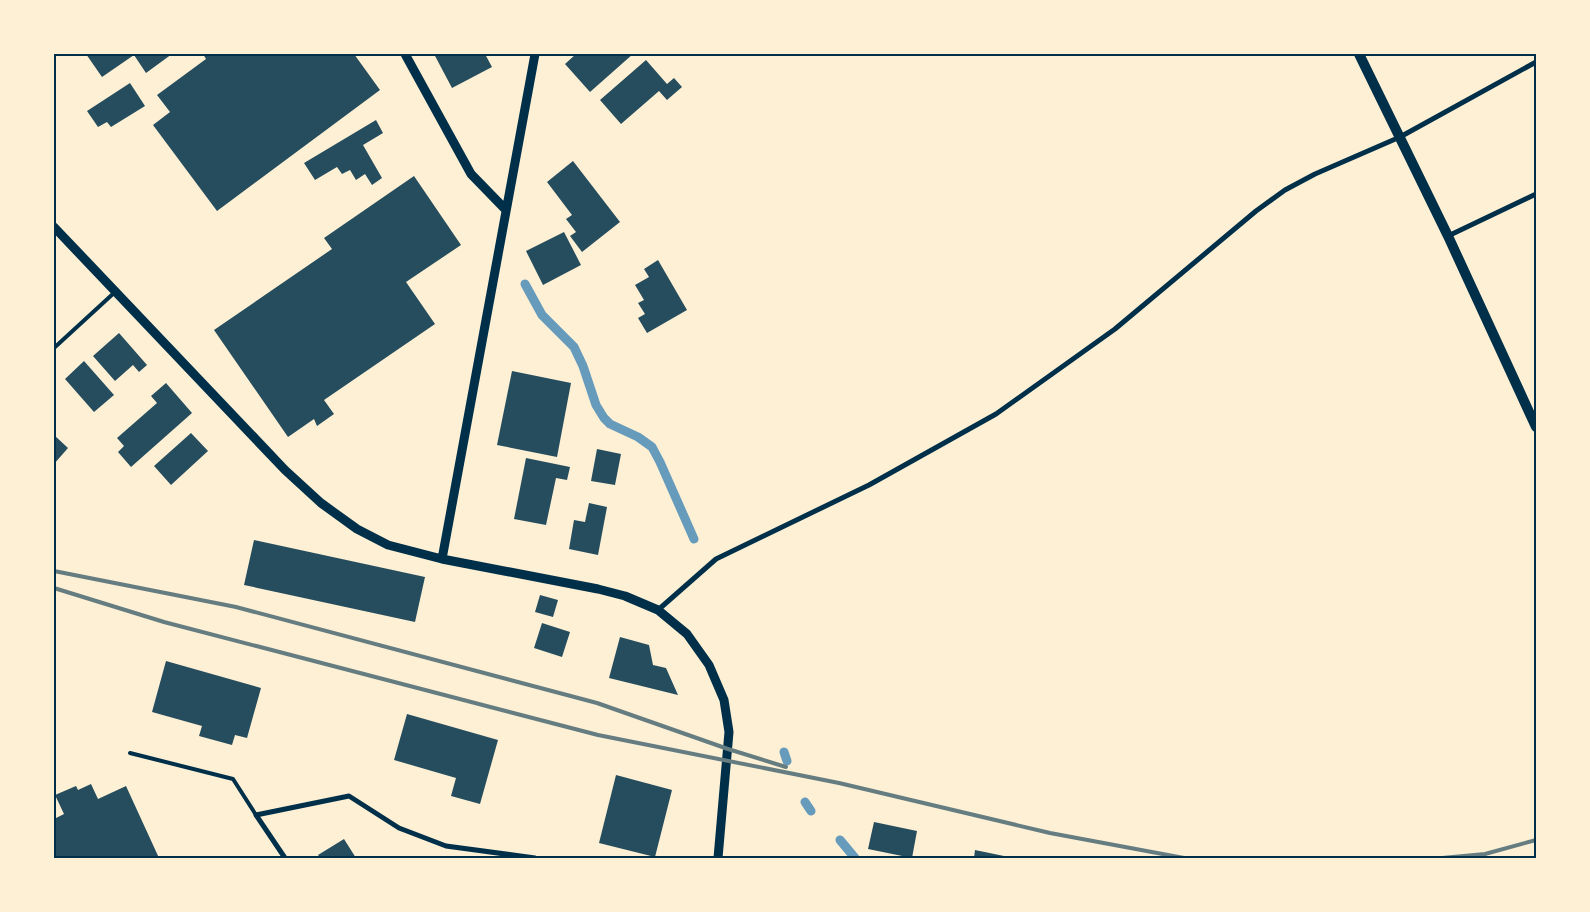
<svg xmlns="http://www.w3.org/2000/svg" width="1590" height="912" font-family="Manrope,sans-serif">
<rect width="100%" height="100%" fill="#fdf0d5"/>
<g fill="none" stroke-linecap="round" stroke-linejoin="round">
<path stroke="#669bbc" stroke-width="9" d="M525 284 542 315 574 347 583 366 596 405 604 418 610 424 638 437 652 447 660 462 694 539
M784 752 787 761
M805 802 811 811
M840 840 855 858"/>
</g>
<path fill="#264d5e" d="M86 54H172L146 73 134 55 102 77Z
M203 54H354L380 90 217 211 153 125 170 112 157 95 206 59Z
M434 54H485L492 67 452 88Z
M576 54H633L590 92 565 64Z
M646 60 667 84 674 78 682 87 667 100 659 91 621 124 600 100Z
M130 83 145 106 111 127 107 122 98 127 87 111Z
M376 120 383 133 363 145 382 178 372 185 365 174 356 180 350 170 342 174 337 167 315 180 304 163Z
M573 161 620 222 582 252 570 236 576 232 566 219 572 215 547 182Z
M414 176 461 245 406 282 435 324 324 400 334 414 317 426 314 419 288 437 214 330 332 249 324 238Z
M564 232 581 265 543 285 526 251Z
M658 260 687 310 647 333 638 318 645 314 638 303 644 300 635 285 649 277 644 269Z
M119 333 147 365 139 372 133 365 115 381 93 356Z
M84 361 114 395 94 412 65 379Z
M512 371 571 383 557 457 497 445Z
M166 383 192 413 131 467 118 452 124 446 117 438 157 403 151 396Z
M191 433 208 451 171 485 154 466Z
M54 435 68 448 54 464Z
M597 449 621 454 615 485 591 481Z
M526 458 570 467 567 480 556 478 546 525 514 519Z
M589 503 607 507 598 555 569 549 574 520 585 522Z
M254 540 425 577 415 622 244 585Z
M540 595 558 600 553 617 535 612Z
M542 623 570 632 562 657 534 648Z
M620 637 649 645 653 665 666 668 678 695 609 678Z
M166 661 261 688 247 738 235 735 232 745 199 736 202 726 152 712Z
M407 714 498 740 480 804 451 796 456 778 394 760Z
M616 775 672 790 655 857 599 843Z
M91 784 98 799 126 786 159 858H54V819L64 814 55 795 76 786 78 790Z
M874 822 917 831 912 858 868 849Z
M344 839 356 858H320L318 855Z
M975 850 1004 856 1003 858H974Z"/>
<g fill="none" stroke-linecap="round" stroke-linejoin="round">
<path stroke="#003049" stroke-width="4" d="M54 348 115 292
M130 753 233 779 256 815"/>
<path stroke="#003049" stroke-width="5" d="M1448 236 1536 194
M658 610 716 559 869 485 996 414 1115 329 1256 211 1285 190 1315 174 1400 137 1536 62
M285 858 256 815 349 796 399 828 446 846 535 858"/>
<path stroke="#003049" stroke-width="9" d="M405 54 471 174 506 210
M54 227 285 470 321 503 357 529 388 545 442 559 598 589 625 596 658 610 687 634 709 665 724 700 729 732 718 858
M442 559 535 54"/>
<path stroke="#003049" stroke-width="10" d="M1359 54 1448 236 1536 427"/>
<path stroke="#657d81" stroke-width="4" d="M54 571 236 607 597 703 728 749 786 767
M54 588 164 622 598 735 839 783 1050 833 1184 858
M1442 858 1485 854 1536 840"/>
</g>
<rect width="1590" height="912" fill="none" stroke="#fdf0d5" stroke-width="110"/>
<rect x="55" y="55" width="1480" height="802" fill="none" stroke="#003049" stroke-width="2"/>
</svg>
